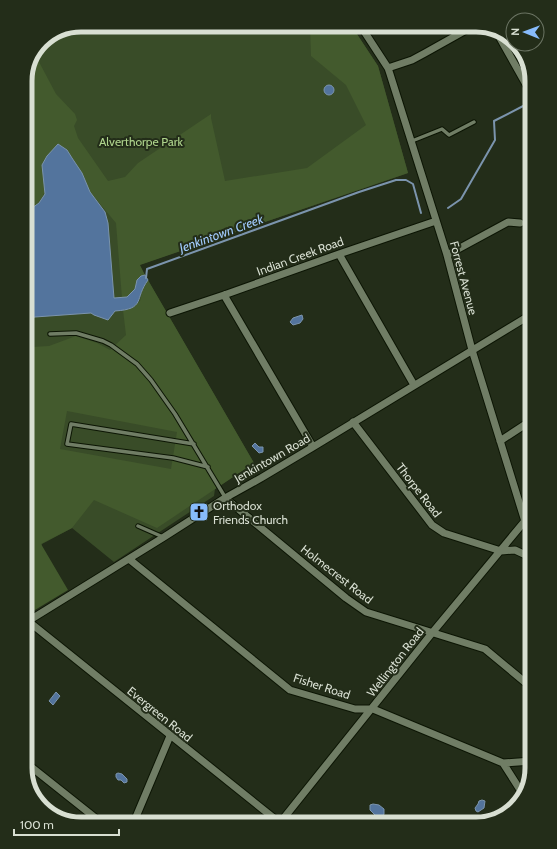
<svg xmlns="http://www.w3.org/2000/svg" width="557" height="849" font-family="Cabin,sans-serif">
<rect width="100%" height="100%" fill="#232d19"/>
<path fill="#394c28" d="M81 25H351L378 66 408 173 139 265 254 463 215 489 214 496 114 562 72 528 42 544 25 616V77L44 39Z"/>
<path fill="#435a2d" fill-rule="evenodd" d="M310 25H351L378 66 408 173 140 265 145 275 141 276 137 280 135 289 127 297 122 298 116 223 90 192 82 173 67 150 59 145 42 165C45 194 50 195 25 213V77L34 60H38L56 94 75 114 77 120 74 126 78 138 108 181 125 177 138 163 211 114V118L225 181 307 168 366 125 346 85 311 56Z
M148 280 254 463 157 528 94 500 72 528 41 544 68 590 25 616V342L32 347 49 346 76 336 97 343 110 350 126 335 123 310H128L140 301 143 288ZM67 411 177 432 171 469 60 449Z"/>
<path fill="#53749d" stroke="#7b94ad" d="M324 90a5 5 0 1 1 10 0a5 5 0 1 1-10 0Z
M58 144 67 150 72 158 82 173 90 192 105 212 108 223 114 298 127 297 135 289 137 280 141 276 145 275 148 280C134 299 146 309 115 311L108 320 94 315 91 313 35 317 25 319V213L39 203 45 194 42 165 47 156Z
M302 315 303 319 300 323 293 325 290 322 293 318Z
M255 443 259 447H263V452L259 453 252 446Z
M56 692 60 696 53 705 49 701Z
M118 773 122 774 127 779V782L124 783 121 780H118L116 777V774Z
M482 800 485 801 484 808 478 812 476 811 475 808 478 804 479 801Z
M373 804 379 805 384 809V814L382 818 379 819 370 810V805Z"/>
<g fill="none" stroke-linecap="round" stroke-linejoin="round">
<path stroke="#7b94ad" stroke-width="2" d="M448 208 461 199 495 140 494 121 527 104
M146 278 147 269 359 192 396 180H406L413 184 421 213"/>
<defs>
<path id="lane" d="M412 141 442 129 449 135 474 122
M50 334 76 333 103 341 111 345 137 364 151 380 175 414 225 497
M194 444 71 424 67 444 173 458 208 467
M138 526 163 537"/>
<path id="street" d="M360 25 388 68 390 74 447 255 472 350 532 544
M496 31 532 95
M388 68 412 60 425 53 475 25
M339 254 414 385
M447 255 508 222 520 223
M224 295 313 447
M170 313 224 295 339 254 436 221
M353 422 432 525 444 533 501 551 515 550 532 558
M500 441 532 420
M225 498 346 598 366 612 485 649 532 688
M129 559 290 690 355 709H373L503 763 524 796
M28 621 280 823
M25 623 164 537 225 498 261 478 313 447 532 314
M25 762 103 824
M503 763 532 761
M133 824 170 736
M279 824 432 633 524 522 532 517"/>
</defs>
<use href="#lane" stroke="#0c1504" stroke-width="5.5"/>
<use href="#street" stroke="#0c1504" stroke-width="9"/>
<use href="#lane" stroke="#707d65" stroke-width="3.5"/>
<use href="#street" stroke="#707d65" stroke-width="7"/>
</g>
<defs>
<symbol id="church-square" viewBox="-11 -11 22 22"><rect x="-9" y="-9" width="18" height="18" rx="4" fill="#87bbfb" stroke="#232d19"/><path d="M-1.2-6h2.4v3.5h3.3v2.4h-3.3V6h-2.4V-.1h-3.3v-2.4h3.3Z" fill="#111"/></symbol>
</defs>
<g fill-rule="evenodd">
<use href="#church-square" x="188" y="501" width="22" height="22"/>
</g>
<g text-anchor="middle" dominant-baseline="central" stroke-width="4" stroke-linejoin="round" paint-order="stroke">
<g font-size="12" fill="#aed48c" stroke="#232d19">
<text x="141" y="141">Alverthorpe Park</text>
</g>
<g font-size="12" fill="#d8dfd2" stroke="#232d19">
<text transform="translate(300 256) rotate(-20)">Indian Creek Road</text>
<text transform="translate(464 278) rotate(75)">Forrest Avenue</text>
<text transform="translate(272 458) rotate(-30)">Jenkintown Road</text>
<text transform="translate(419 490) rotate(52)">Thorpe Road</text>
<text transform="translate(337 574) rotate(38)">Holmecrest Road</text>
<text transform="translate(395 662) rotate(-52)">Wellington Road</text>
<text transform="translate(322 686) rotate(18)">Fisher Road</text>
<text transform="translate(160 714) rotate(39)">Evergreen Road</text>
</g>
<g font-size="12" fill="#d8dfd2" stroke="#232d19" text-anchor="start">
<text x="213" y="505">Orthodox<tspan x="213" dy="14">Friends Church</tspan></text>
</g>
<g font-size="13" font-style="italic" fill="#a0c9fb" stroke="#232d19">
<text transform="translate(221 233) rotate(-20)">Jenkintown Creek</text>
</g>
</g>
<path d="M0 0H557V849H0ZM81 32H476A49 49 0 0 1 525 81V768A49 49 0 0 1 476 817H81A49 49 0 0 1 32 768V81A49 49 0 0 1 81 32Z" fill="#232d19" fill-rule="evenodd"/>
<path fill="none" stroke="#d8dfd2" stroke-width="5" d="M81 32H476A49 49 0 0 1 525 81V768A49 49 0 0 1 476 817H81A49 49 0 0 1 32 768V81A49 49 0 0 1 81 32Z"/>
<g transform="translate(525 32) rotate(271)"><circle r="19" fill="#232d19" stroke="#6b7463"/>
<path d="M0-3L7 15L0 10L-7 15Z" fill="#87bbfb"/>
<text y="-6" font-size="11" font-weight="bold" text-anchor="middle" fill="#d8dfd2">N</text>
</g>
<path d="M14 829v6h105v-6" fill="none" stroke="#d8dfd2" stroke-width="2"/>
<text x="20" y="829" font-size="12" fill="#d8dfd2" stroke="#232d19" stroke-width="3" paint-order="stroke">100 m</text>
</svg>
